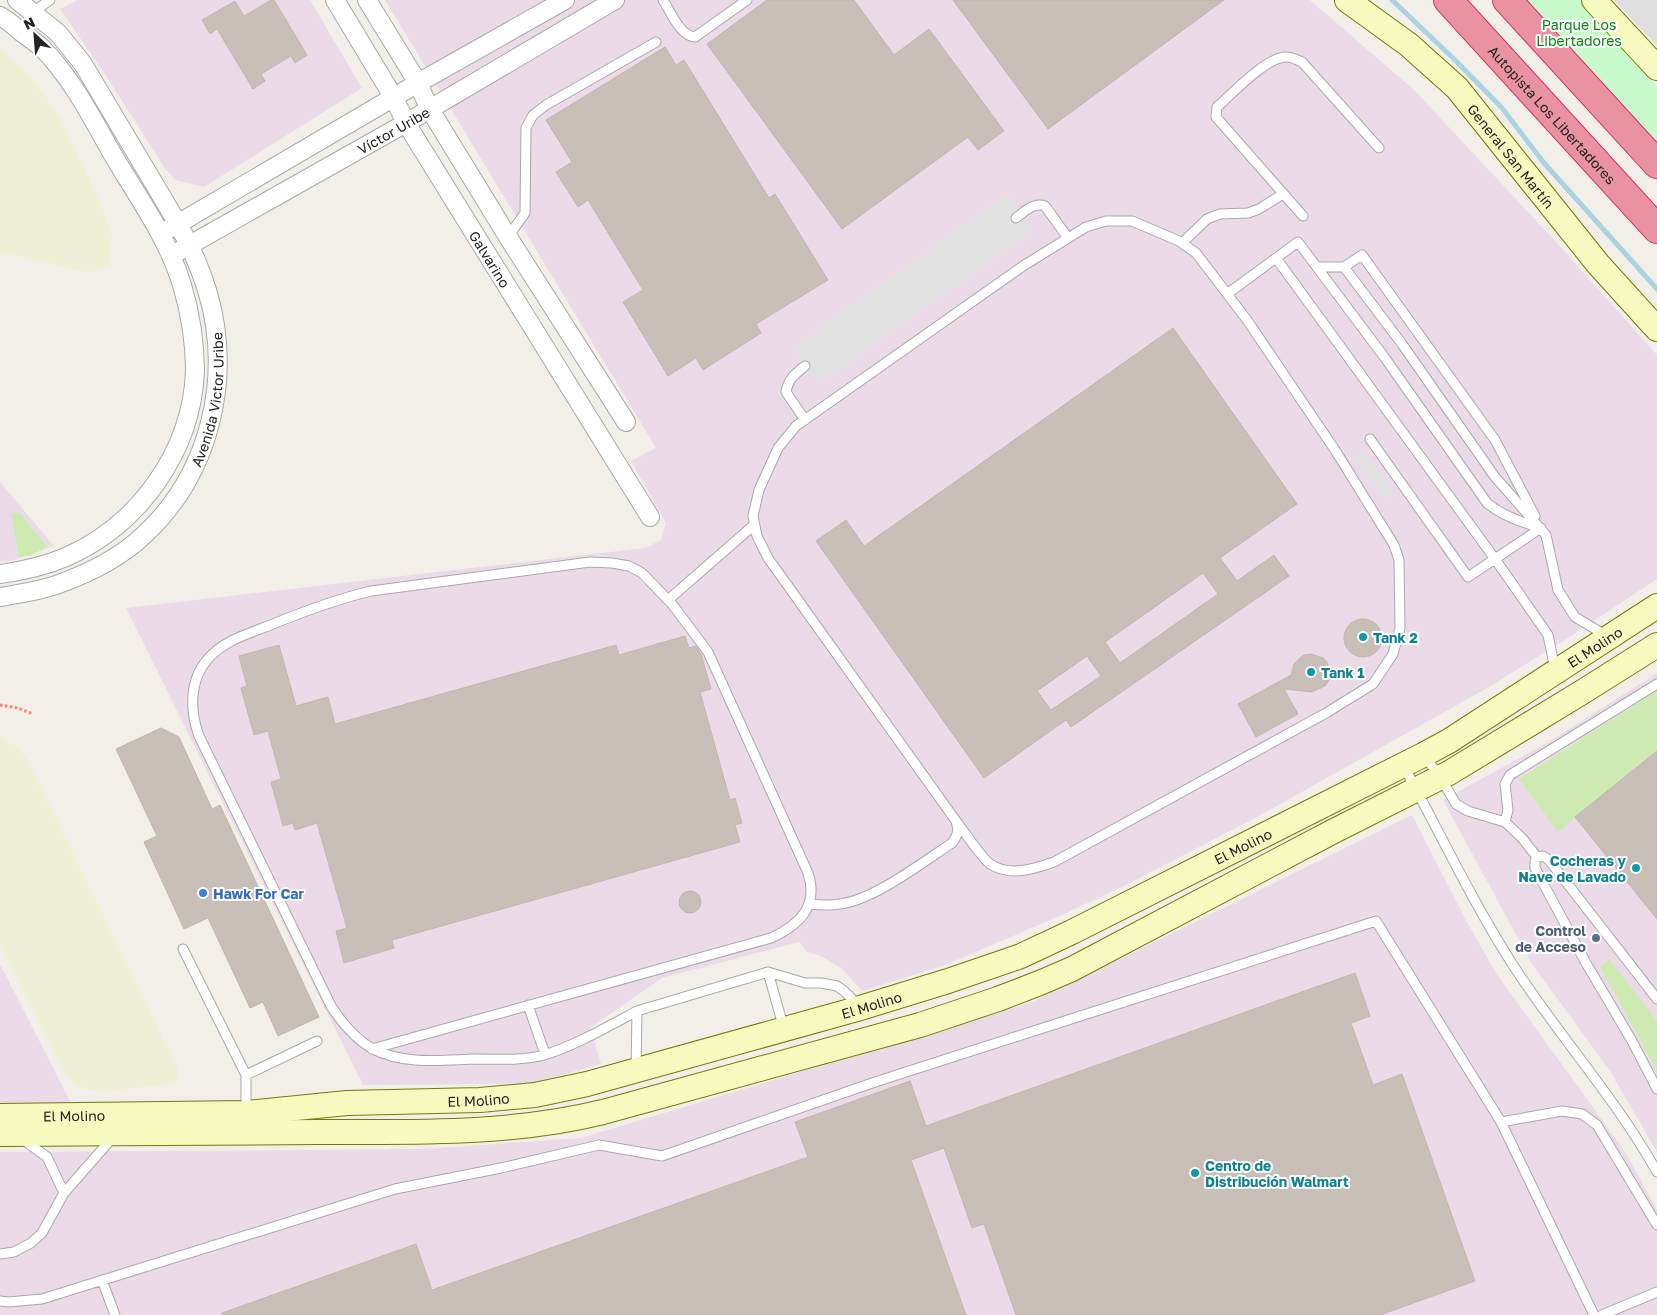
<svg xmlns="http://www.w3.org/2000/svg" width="1657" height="1315" font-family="'Golos Text',sans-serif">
<rect width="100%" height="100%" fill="#f2efe9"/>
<path fill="#e0dfdf" d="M1614 0H1657V46Z"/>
<path fill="#ebdbe8" d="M77 0H310L362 88 204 187 175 180 164 167 103 71 60 9Z
M385 0H1310L1414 90 1558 244 1657 355V579L1568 638 1489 687 1259 816 1122 887 1053 919 945 965 862 991 841 968 821 956 807 952 799 942 662 978 590 1028 601 1064 530 1084 363 1085 126 608 645 548 661 540 666 523 631 461 656 448Z
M0 482 54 546 14 560 0 562Z
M1657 673V1152L1610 1071 1532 964 1443 800 1547 743Z
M1412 815 1469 926 1498 976 1626 1153 1657 1210V1315H0V1152L423 1149 581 1138 1033 1002Z
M0 964 71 1103H0Z"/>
<path fill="#eef0d5" d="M0 48 31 77 60 117 96 193 112 234 109 265 89 273 0 252Z
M0 737 19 748 27 759 178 1069 179 1077 177 1081 172 1084 99 1092 78 1087 72 1082 65 1074 0 946Z"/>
<path fill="#cdebb0" d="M11 513H20L47 547 32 555 19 557Z
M1657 691V750L1558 832 1519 779Z
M1609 959 1657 1021V1070L1600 967Z"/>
<path fill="#c8facc" d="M1521 0H1579L1657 86V148Z"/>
<path fill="#e2e2e2" d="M1007 195 1033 231 820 383 794 347Z
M1364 452 1394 491 1385 498 1355 459Z"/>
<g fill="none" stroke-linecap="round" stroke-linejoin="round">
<path stroke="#aad3df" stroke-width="5" d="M1392 0 1454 59 1502 108 1544 163 1657 289"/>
</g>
<path fill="#c7bfb8" stroke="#c4b6ab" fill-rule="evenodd" d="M271 0H274L307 55 295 63 291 56 261 74 265 81 253 89 217 29 210 34 202 20 235 1 244 16Z
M767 0H854L894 55 929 29 1004 131 978 150 968 137 842 229 707 44Z
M953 0H1224L1048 129Z
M665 47 676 65 684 60 769 198 775 194 828 280 756 324 761 333 703 370 696 358 668 376 623 302 643 290 588 200 578 207 556 172 572 162 546 120Z
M1173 328 1297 504 1220 558 1237 581 1274 555 1289 576 1071 727 1066 720 984 778 816 541 846 520 864 546ZM1203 573 1218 594 1120 663 1105 642ZM1087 656 1101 676 1051 710 1037 691Z
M1344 638a19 19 0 1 1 38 0a19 19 0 1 1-38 0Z
M685 636 689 648 696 646 701 654 711 689 700 692 730 800 735 798 742 823 735 825 740 842 392 940 394 948 344 963 336 931 347 928 317 823 295 830 293 823 283 826 271 782 281 779 268 731 254 735 241 688 247 686 239 656 279 645 296 706 328 697 335 724 616 645 619 655Z
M1311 654 1323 658 1327 662 1330 674 1329 680 1325 686 1312 692 1284 689 1298 714 1256 737 1238 704 1291 675 1294 664 1299 659 1304 655Z
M161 728 179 737 212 809 220 805 319 1017 278 1036 263 1002 250 1008 208 918 184 929 144 842 157 836 116 749Z
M1657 751V919L1575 817Z
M679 902a11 11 0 1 1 22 0a11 11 0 1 1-22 0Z
M1355 973 1370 1016 1351 1023 1373 1085 1402 1074 1475 1281 1380 1315H1016L984 1224 972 1228 944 1148 911 1160 966 1315H222V1313L416 1244 432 1290 808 1157 795 1122 910 1081 926 1126Z"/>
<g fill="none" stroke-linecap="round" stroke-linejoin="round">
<defs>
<path id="lane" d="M663 0C671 12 680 36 695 37L747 0
M33 12 50 0
M1303 216 1216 117 1217 107C1232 94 1267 56 1287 57 1292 57 1297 60 1302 62L1379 148
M1016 218C1025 211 1034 202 1045 206L1068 238
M508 237 525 213 526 128 533 115 546 105 656 42
M1182 243 1207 219 1220 214 1248 213 1259 209 1283 194
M1276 258 1495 559 1548 635 1555 669
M1317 267H1344L1402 344 1495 477 1546 535 1558 590 1575 617 1607 636
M1344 267 1362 255 1495 440 1535 516
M1227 294 1298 242 1385 358 1487 503C1503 516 1521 522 1541 528
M805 366C796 373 788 379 786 392L805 420
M1370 439 1468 577 1541 528
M668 600 754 525
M1424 755 1440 777 1456 804 1468 811 1505 822 1522 838 1537 857 1543 856 1549 860 1657 999
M1403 765C1439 831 1471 899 1511 962 1557 1034 1615 1097 1657 1172
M1505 822 1508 810 1505 784 1510 775 1657 684
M1537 857 1535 862V868L1586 963 1632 1041 1657 1089
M809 904C819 905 830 906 840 904 874 900 923 862 952 843 958 835 959 830 956 821L768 558 757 536 753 516 759 490 778 448 796 426 1023 266 1086 227 1106 221H1132L1179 241 1196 253 1247 320 1335 450 1394 545 1399 560 1400 628 1393 654 1373 684 1326 713 1054 862C1034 869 1010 877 990 864 982 858 963 830 956 821
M183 949 246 1075V1113
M768 972 784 1029
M528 1005 545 1054
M372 1049 771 938C799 925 819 907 808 873L708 652 672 604 642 573 629 566 612 563 590 562 371 591C337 599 305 611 273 624 251 633 223 640 207 660 189 681 190 712 199 736L331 1006C342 1023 355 1039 373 1049 404 1065 442 1060 475 1059 498 1059 521 1061 544 1055 576 1045 607 1027 637 1011
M636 1070 637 1011 768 972 805 983H821L837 986 844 991 852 999 856 1009
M246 1075 317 1041
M1501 1122 1562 1111 1582 1114 1597 1125 1657 1225
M21 1138 47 1157 64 1193
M0 1254 14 1252 31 1243 42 1233 64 1193 114 1136
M102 1280 115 1315
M0 1301 8 1302 42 1299 395 1189 501 1168 599 1145 662 1156 875 1082 1376 921 1501 1122 1594 1315
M1602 1315 1657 1292"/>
<g id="street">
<path id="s1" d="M335 0 394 98 406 123 650 517"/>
<path d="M367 0 418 83 429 108 508 237 626 422"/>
<path d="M0 16C8 20 14 26 21 32 28 37 35 42 42 48 72 78 92 118 113 155 137 196 168 238 182 285 190 312 195 342 195 371 192 451 139 525 66 557 45 566 22 571 0 574"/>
<path d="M169 229 418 83 565 0"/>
<path id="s2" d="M179 251 406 123 615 0"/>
<path id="s3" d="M0 597C19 594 38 591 56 585 87 574 120 558 144 535 211 473 233 376 207 290 200 267 190 245 178 224L83 64 58 33 17 0"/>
</g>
<g id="secondary">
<path id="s4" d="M1347 0 1409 45 1457 88 1598 264 1657 329"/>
<path d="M1594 0 1657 68"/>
<path id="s5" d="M0 1116 246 1113 347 1103 480 1100 535 1095 587 1084 857 1009 948 981 1021 956 1072 932 1423 755 1449 741 1657 606"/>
<path d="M0 1134C106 1133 211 1133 317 1132 413 1132 509 1135 603 1112L920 1025 998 999 1042 982 1072 969 1332 832 1449 773 1584 691 1657 645"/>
</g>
<g id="highway">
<path id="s6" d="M1448 0 1657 229"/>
<path d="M1507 0 1657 164"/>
</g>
</defs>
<use href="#lane" stroke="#a9a9a9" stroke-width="11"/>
<use href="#street" stroke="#a9a9a9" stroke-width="20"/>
<use href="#secondary" stroke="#707d05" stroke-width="26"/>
<use href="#highway" stroke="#dc2a67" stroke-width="30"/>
<path stroke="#fa8072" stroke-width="3" stroke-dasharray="2.5 2.5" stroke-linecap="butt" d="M0 705 18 708 33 714"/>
<use href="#lane" stroke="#fff" stroke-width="9"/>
<use href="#street" stroke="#fff" stroke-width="18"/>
<use href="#secondary" stroke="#f7fabf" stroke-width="24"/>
<use href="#highway" stroke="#e892a2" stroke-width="28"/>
</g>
<g fill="#0f9aa8" stroke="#fff" stroke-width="2">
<circle cx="1363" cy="637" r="5"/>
<circle cx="1311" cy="672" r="5"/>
<circle cx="1636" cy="868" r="5"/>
<circle cx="1195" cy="1173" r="5"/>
</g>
<circle fill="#3f7fe0" stroke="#fff" stroke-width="2" cx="203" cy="893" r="5"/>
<circle fill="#5c6f8a" stroke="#fff" stroke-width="2" cx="1596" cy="938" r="5"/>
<g text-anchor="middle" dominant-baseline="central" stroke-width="4" stroke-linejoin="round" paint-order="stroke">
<g font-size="14" fill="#0c8416" stroke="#fff">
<text x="1579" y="24">Parque Los<tspan x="1579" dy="16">Libertadores</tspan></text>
</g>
<g font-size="14" fill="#222" stroke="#fff">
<text stroke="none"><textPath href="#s6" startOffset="155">Autopista Los Libertadores</textPath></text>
<text stroke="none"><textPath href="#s2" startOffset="246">Víctor Uribe</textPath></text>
<text stroke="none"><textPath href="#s4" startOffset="228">General San Martín</textPath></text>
<text stroke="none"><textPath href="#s1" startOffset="302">Galvarino</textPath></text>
<text stroke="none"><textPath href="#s3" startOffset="314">Avenida Victor Uribe</textPath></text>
<text stroke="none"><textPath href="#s5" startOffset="1694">El Molino</textPath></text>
<text stroke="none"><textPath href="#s5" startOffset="1289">El Molino</textPath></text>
<text stroke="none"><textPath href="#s5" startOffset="884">El Molino</textPath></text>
<text stroke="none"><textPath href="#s5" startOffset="479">El Molino</textPath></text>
<text stroke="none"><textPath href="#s5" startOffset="74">El Molino</textPath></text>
</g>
<g font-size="14" font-weight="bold" fill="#0d838f" stroke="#fff" text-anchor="start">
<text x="1373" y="637">Tank 2</text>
<text x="1321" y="672">Tank 1</text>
<text x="1626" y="860" text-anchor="end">Cocheras y<tspan x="1626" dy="16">Nave de Lavado</tspan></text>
<text x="1205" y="1165">Centro de<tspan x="1205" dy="16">Distribución Walmart</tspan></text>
</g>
<g font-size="14" font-weight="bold" fill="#366cbe" stroke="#fff" text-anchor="start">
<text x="213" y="893">Hawk For Car</text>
</g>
<g font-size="14" font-weight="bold" fill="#4e5e75" stroke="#fff" text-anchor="end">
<text x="1586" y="930">Control<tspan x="1586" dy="16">de Acceso</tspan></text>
</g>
</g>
<g transform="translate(35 35) rotate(334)" stroke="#ffffff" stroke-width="4" paint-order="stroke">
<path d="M0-4L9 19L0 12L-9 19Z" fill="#222222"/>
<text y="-8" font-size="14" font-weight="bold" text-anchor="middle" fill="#222222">N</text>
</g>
</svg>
